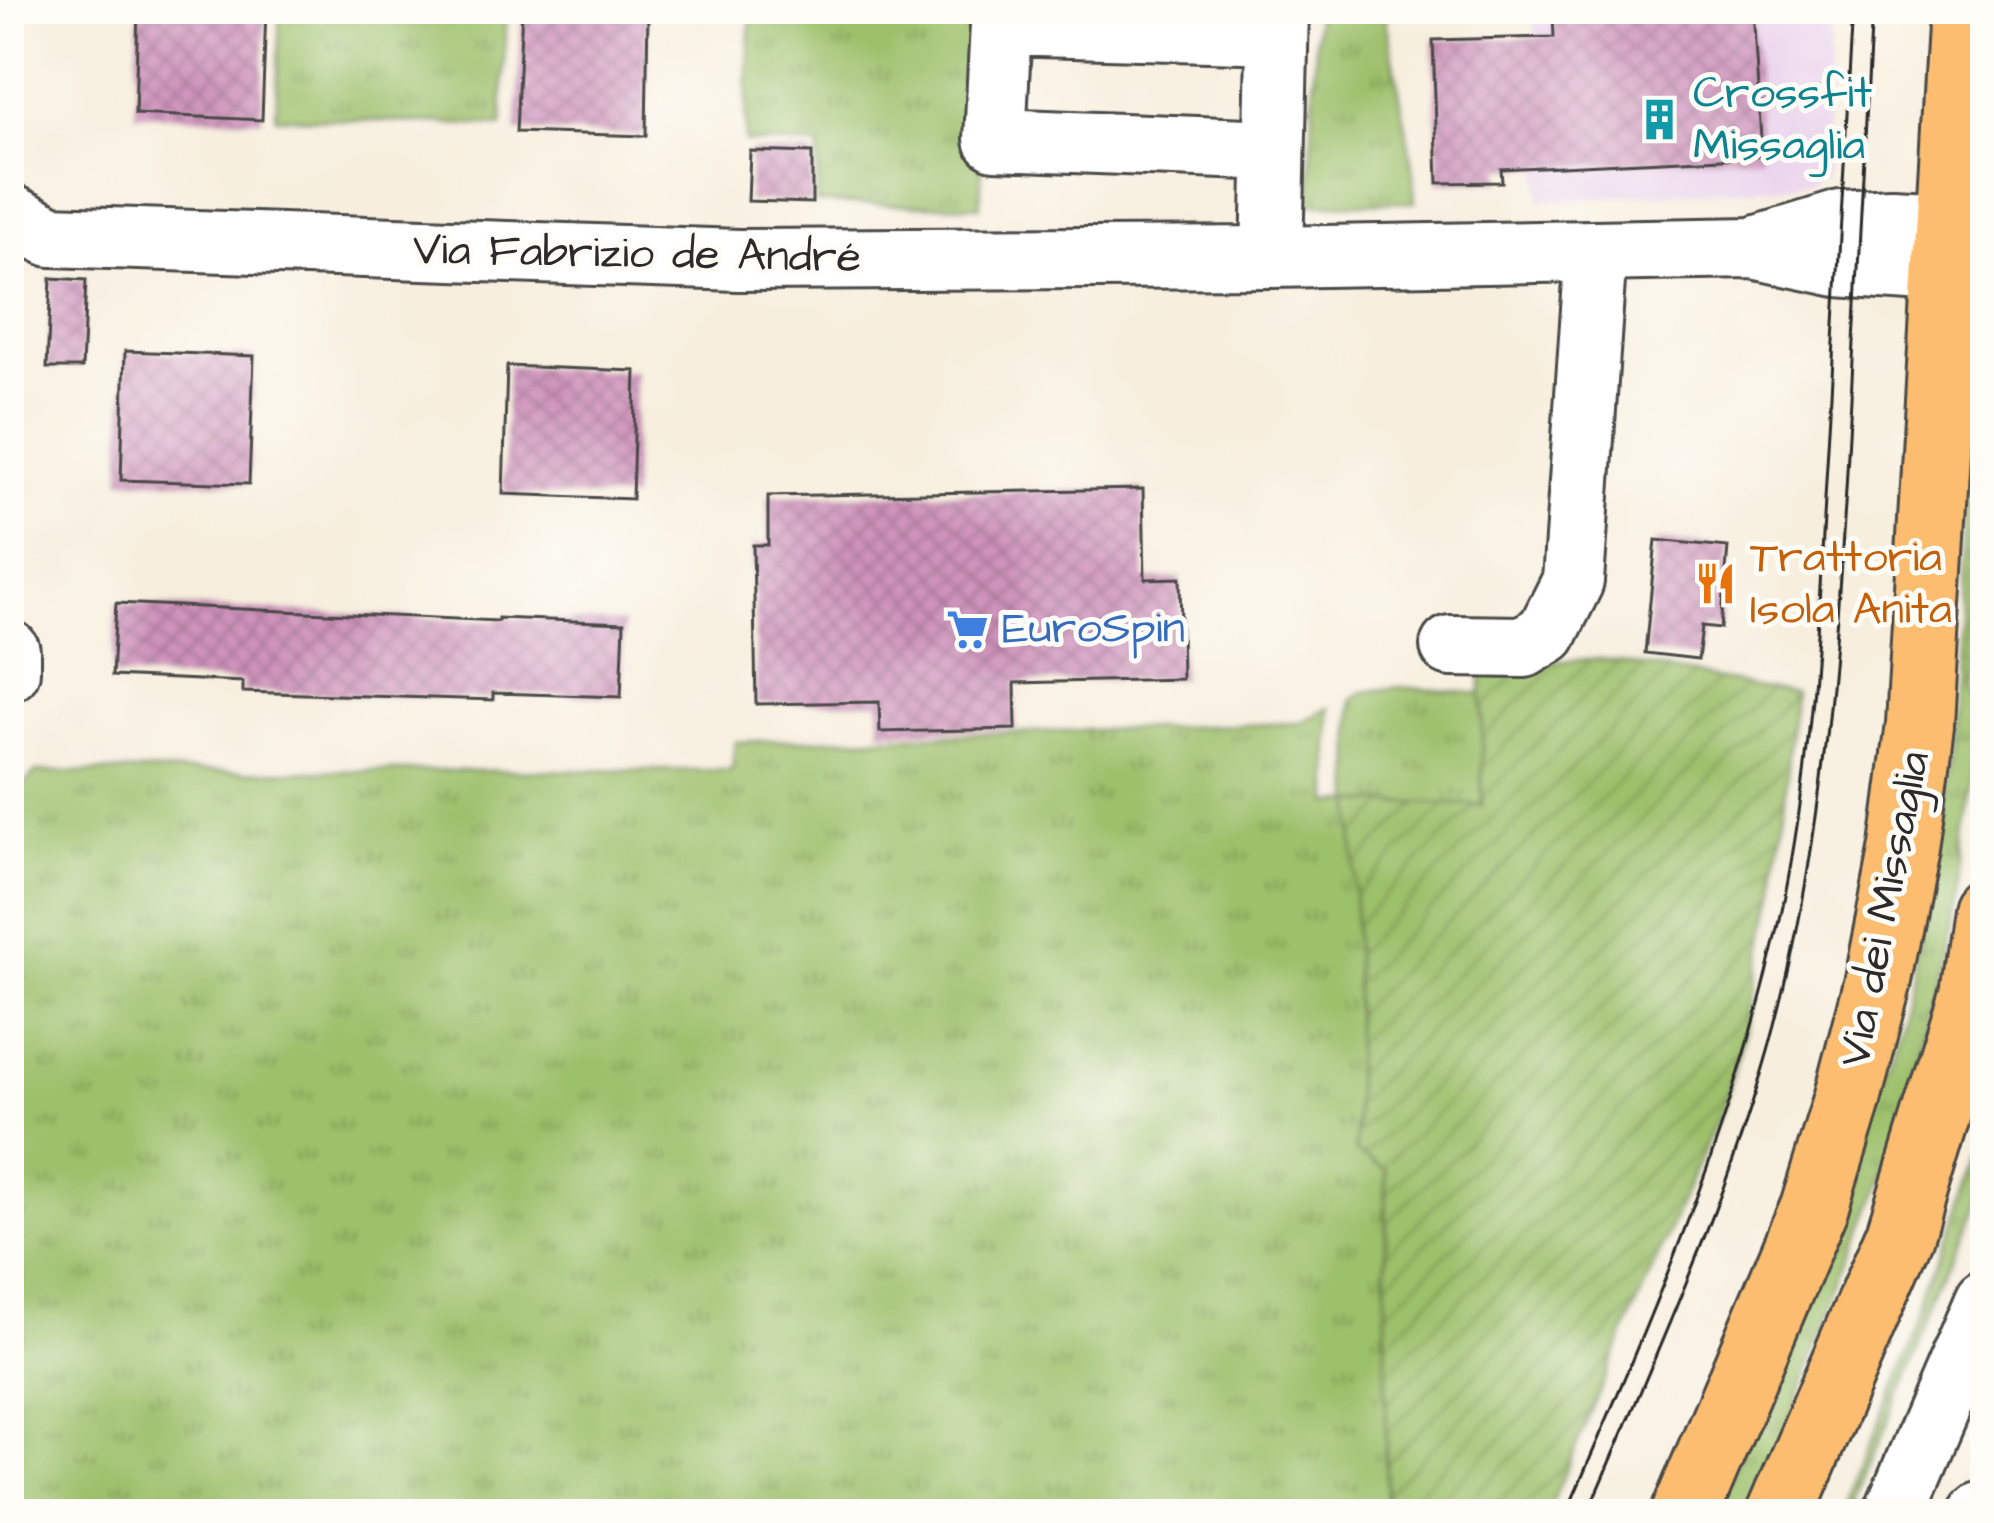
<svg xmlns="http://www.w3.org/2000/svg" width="1994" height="1523" font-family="'Architects Daughter',sans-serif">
<defs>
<pattern id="grass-tufts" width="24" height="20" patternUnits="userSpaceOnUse" patternTransform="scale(3)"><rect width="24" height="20" fill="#9dc06a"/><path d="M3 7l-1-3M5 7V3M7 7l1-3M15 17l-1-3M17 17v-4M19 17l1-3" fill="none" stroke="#809c57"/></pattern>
<pattern id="garden-furrows" width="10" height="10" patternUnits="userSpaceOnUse" patternTransform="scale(3)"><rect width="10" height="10" fill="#9dc06a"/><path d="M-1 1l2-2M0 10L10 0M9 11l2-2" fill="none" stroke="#809c57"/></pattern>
<pattern id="building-cross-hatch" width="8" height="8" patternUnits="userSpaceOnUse" patternTransform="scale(3)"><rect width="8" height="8" fill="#cf93bc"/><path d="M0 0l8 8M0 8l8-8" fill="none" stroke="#a87899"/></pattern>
</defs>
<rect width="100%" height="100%" fill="#fdfcf7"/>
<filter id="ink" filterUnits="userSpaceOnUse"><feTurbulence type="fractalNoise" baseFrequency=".00833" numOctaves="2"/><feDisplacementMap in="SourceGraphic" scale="24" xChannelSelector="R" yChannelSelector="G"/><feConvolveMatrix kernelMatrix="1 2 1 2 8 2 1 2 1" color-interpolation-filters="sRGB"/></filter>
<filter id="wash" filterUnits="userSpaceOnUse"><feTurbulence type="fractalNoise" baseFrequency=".004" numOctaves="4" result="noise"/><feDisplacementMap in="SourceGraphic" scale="48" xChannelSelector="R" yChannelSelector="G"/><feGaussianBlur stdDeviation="2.7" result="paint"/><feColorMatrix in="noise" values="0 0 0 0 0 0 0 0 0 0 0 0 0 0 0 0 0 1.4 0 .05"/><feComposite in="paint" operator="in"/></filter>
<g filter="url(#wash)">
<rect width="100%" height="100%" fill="#f7eedd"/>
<path fill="#ead1ec" d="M1534 9H1832L1824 176 1810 185 1540 201Z"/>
<path fill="url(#grass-tufts)" stroke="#64764a" stroke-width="3" d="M280 9H506L502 126 276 117Z
M751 9H990L980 206 817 203 819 146 745 142Z
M1316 9H1384L1413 166 1415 202 1310 204Z
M1973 380H1982L1963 686 1979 704 1976 754 1954 910 1883 1182 1840 1297 1748 1514H1717L1898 1029 1927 905 1949 752Z
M1400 687 1482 694V805L1355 802 1356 1151 1386 1170V1514H9V793H15L36 772 732 770 735 742 1300 723 1330 708V803L1353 802 1352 699 1363 692Z
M1985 1143V1193L1849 1514H1842L1928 1308Z"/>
<path fill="url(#garden-furrows)" stroke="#64764a" stroke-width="3" d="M1602 659 1795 693 1776 888 1749 1016 1724 1102 1547 1514H1386V1170L1356 1152 1354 802 1482 805V665Z"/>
<g id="blocks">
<path fill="url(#building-cross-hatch)" d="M138 9H266L262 120 135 114Z
M522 9H648L646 136 516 132Z
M1667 9H1753L1762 156 1501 169 1502 182 1438 183 1433 40 1554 37 1553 16Z
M750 151 812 153V203L748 201Z
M51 278 86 280 82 368H47Z
M125 351 254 356 249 484 121 480Z
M507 366 636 371 632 499 503 494Z
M1143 489 1145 579 1180 578 1182 679 1015 683 1016 729 880 732 879 702 756 704 753 545H768V496Z
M1656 540 1728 547 1721 628 1702 626 1698 659 1645 653Z
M116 603 498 621V618L624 623 621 697 493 693V700L243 692V682L112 676Z"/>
</g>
</g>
<g filter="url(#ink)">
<use href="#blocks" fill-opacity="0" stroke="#4a4846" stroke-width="3"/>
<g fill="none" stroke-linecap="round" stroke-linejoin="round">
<defs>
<path id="minor" d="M1274 150 995 139 1001 25 1277 33
M9 214 51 236 739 260 1272 257 1753 248 1838 266 1985 276
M1759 246 1841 221 1891 218 1985 223
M1272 257 1278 9
M1451 646 1524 647 1547 633 1573 581 1596 252
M9 651V671
M1894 1514 1985 1301
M1980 1514 1985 1510"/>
<path id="major" d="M1685 1514 1814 1208 1847 1100 1878 980 1904 847 1920 724 1962 9
M1780 1514 1900 1234 1973 994 1985 910"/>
</defs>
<use href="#minor" stroke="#4a4846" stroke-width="66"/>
<use href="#major" stroke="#4a4846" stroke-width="72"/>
<use href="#minor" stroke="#fff" stroke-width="60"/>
<use href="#major" stroke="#fcbd6f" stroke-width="66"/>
<path stroke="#2b2b2b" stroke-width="3" d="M1566 1514C1649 1322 1733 1130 1779 924 1811 779 1818 630 1826 481 1835 324 1844 166 1853 9
M1588 1514C1661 1342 1742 1169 1785 986 1823 823 1835 658 1846 490 1855 330 1863 169 1872 9"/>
</g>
</g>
<defs>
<symbol id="building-bare" viewBox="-9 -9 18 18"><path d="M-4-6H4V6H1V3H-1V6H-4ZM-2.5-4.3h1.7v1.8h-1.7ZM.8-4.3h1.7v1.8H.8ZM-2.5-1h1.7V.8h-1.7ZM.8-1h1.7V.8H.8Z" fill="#0f9aa8" stroke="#fdfcf7" stroke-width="2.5" paint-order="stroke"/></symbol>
<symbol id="restaurant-bare" viewBox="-9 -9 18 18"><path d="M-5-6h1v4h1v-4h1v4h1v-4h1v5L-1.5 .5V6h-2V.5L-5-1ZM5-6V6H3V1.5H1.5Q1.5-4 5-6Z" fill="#e8710a" stroke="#fdfcf7" stroke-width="2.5" paint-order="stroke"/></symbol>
<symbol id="supermarket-bare" viewBox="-9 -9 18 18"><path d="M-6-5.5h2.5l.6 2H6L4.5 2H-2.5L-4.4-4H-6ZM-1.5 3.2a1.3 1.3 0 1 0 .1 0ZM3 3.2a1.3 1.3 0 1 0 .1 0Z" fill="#3f7fe0" stroke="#fdfcf7" stroke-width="2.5" paint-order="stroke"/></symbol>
</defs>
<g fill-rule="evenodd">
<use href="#building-bare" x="1630" y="90" width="59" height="59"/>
<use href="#restaurant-bare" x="1686" y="554" width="59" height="59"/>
<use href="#supermarket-bare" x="938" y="600" width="59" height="59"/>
</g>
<g text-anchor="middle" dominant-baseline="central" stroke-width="10" stroke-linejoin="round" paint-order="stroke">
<g font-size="45" fill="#0d838f" stroke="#fdfcf7" text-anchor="start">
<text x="1693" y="94">Crossfit<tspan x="1693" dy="52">Missaglia</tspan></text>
</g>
<g font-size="45" fill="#2b2b2b" stroke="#fdfcf7">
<text transform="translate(637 254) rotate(1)">Via Fabrizio de André</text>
<text transform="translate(1885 909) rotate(-79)">Via dei Missaglia</text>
</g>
<g font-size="45" fill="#c56008" stroke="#fdfcf7" text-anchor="start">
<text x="1750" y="558">Trattoria<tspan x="1750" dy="52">Isola Anita</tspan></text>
</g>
<g font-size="45" fill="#366cbe" stroke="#fdfcf7" text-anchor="start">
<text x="1002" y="629">EuroSpin</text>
</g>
</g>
<rect width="1994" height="1523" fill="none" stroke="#fdfcf7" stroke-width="48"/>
</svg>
